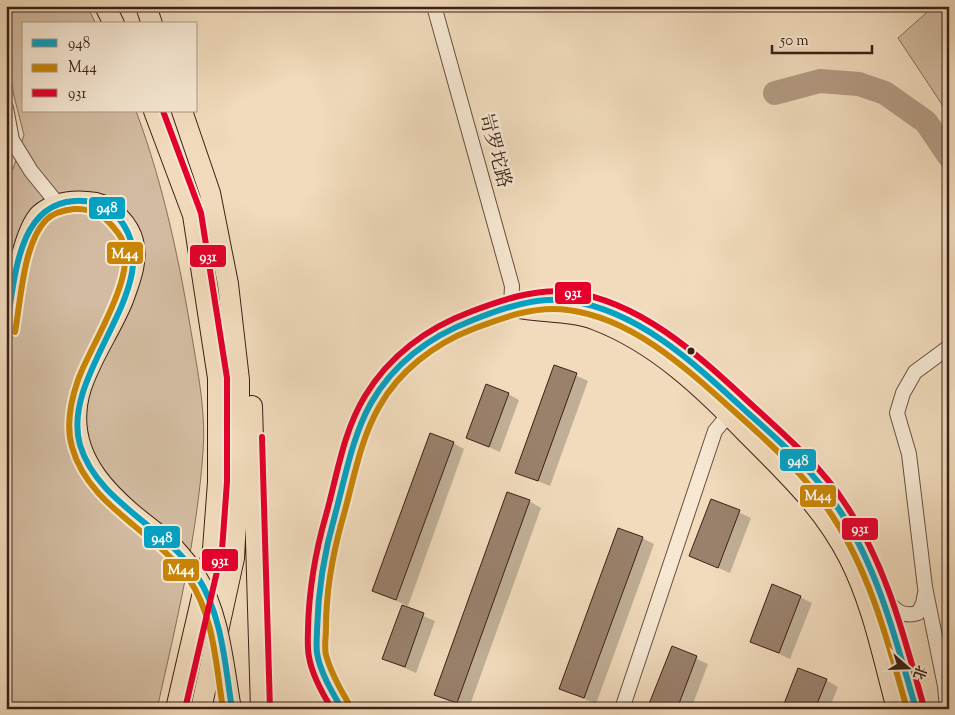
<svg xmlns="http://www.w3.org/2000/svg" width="955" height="715" font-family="'Sorts Mill Goudy','Noto Serif SC',serif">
<rect width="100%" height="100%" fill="#f1dbbc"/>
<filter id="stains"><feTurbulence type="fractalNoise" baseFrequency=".004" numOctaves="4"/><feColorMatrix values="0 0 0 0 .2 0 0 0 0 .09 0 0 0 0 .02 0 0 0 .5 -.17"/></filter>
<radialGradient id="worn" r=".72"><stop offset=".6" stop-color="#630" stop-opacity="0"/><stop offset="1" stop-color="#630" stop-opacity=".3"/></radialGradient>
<path fill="#d2bba0" stroke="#866e5a" d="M6 6H87L96 24H24V111H136C164 186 180 264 193 343 199 378 206 416 203 452 197 538 176 624 157 709H6V173L13 169 24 135 14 96 6 48Z
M934 6H949V115L898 38Z"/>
<path fill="#0003" d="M555 366 588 381 550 486 516 472Z
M508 394 519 400 500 452 468 438Z
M453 443 464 449 408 606 374 591Z
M712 500 751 518 730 573 691 556Z
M529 501 541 508 469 708 436 694Z
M642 538 654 544 596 704 561 689Z
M800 597 812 603 790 659 751 641Z
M403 607 435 621 416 673 384 659Z
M672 648 708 664 691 709H649Z
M826 680 838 687 829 709H783Z"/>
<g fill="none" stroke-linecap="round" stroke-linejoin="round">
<path stroke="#b39b83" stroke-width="24" d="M775 93 820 81 859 84 885 93 926 122 949 156"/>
</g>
<path fill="#9a816c" stroke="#3b2015" d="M554 365 577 373 538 481 515 473Z
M486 384 509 393 489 447 466 438Z
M430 433 454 442 396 600 372 591Z
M507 492 530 500 457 703 434 695Z
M711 499 740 510 718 568 689 556Z
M618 528 643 537 584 698 559 689Z
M772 584 801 596 779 653 750 642Z
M402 605 424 613 405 667 382 659Z
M672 646 697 656 677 709H647Z
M798 668 827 679 815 709H782Z"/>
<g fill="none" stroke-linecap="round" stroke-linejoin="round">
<defs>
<path id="minor" d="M434 6 512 286 511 307
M6 108 12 140 31 171 57 203
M884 597C894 609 901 618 918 613L923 604 925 593
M622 709 715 431 734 408
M947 709 945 686 925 587 909 454 897 413 903 393 915 372 949 347"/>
<path id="major" d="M514 308C541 314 570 311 596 321 656 344 704 390 748 436 786 474 823 509 848 558 872 605 882 658 896 709
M6 330C12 302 20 234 39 214 55 200 77 199 96 202 113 206 130 225 134 241 139 262 131 280 124 300 112 330 92 357 82 388 59 461 121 505 171 543
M342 709C332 693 323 675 318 658 315 650 317 639 317 630 316 590 324 553 335 515 345 480 354 433 371 403 395 361 434 333 478 318 509 308 538 296 571 301 638 311 695 365 744 409 778 440 815 472 840 511 880 570 896 641 916 709"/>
<path id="highway" d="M105 6 114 24
M146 6 152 24
M154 111 193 215 218 378V482L213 549 176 709
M182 111 210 193 228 284 239 380V465L234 558 201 709
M252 406 261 709"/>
</defs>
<use href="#minor" stroke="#684f3f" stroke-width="16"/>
<use href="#major" stroke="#3b2015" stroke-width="20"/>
<use href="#highway" stroke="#3b2015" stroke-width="22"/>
<use href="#minor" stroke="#f6e8d3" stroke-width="14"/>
<use href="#major" stroke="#f1dbbc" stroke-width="18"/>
<use href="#highway" stroke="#f1dbbc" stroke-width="20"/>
<defs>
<path id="major-bridge" d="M171 543C180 554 190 564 197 576 221 615 224 665 232 709"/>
</defs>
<use href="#major-bridge" stroke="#3b2015" stroke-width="20" stroke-linecap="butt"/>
<use href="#major-bridge" stroke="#f1dbbc" stroke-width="18"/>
<defs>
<path id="bus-1" d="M6 329C15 285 15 205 74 201 87 200 103 203 113 212 180 277 58 368 80 445 98 504 166 526 197 576 222 614 225 664 232 709
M342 709C332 692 320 672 317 653 316 645 317 638 317 630 318 590 324 553 335 515 345 478 352 437 371 403 394 363 431 336 473 320 503 308 538 296 571 301 642 312 698 367 748 413 782 443 815 473 840 511 879 571 896 641 916 709"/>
<path id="bus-2" d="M15 332C21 300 23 244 46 220 53 213 65 210 74 209 95 208 106 217 118 233 145 266 90 345 78 380 71 400 66 426 72 447 88 506 155 531 188 578 214 614 216 666 223 709
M349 704C340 689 331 673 326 655 324 647 326 637 326 628 326 592 332 557 342 521 353 484 359 442 379 407 399 371 434 344 473 329 502 318 536 305 568 310 638 319 694 376 745 421 777 450 809 480 833 517 871 575 888 643 907 709"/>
<path id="bus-3" d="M163 111 201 213 227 378V482L222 550 185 709
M262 437 270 709
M332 709C322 693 312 675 309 657 307 647 308 637 308 628 309 589 315 553 326 515 337 476 343 432 365 396 389 356 427 328 470 312 501 300 536 288 570 292 643 302 701 358 752 405 786 436 821 466 846 505 887 566 904 637 924 707"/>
</defs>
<use href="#bus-1" stroke="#f6e8d3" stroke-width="10"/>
<use href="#bus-2" stroke="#f6e8d3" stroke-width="10"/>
<use href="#bus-3" stroke="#f6e8d3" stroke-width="10"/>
<use href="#bus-1" stroke="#03a2c5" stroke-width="6"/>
<use href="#bus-2" stroke="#c88405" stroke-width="6"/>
<use href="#bus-3" stroke="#e4002b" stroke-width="6"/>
</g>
<circle fill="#3b2015" stroke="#f6e8d3" stroke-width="2" cx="691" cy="351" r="4.5"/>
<g text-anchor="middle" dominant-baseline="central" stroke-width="5" stroke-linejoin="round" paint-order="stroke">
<g font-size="19" fill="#3b2015" stroke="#f6e8d3">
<text transform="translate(494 151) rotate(75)">岢罗坨路</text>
</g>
</g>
<g stroke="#f6e8d3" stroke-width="2">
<rect x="88" y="196" width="38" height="24" rx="5" fill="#03a2c5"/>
<rect x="106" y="241" width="38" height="24" rx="5" fill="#c88405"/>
<rect x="189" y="244" width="38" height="24" rx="5" fill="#e4002b"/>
<rect x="554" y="281" width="38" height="24" rx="5" fill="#e4002b"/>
<rect x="779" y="448" width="38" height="24" rx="5" fill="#03a2c5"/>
<rect x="799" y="484" width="38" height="24" rx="5" fill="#c88405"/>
<rect x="841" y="517" width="38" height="24" rx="5" fill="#e4002b"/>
<rect x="143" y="525" width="38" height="24" rx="5" fill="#03a2c5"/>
<rect x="201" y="548" width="38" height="24" rx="5" fill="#e4002b"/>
<rect x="162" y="558" width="38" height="24" rx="5" fill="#c88405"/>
</g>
<g font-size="14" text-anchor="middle" font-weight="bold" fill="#fff">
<text x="107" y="212">948</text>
<text x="125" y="258">M44</text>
<text x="208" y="261">931</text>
<text x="573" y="297">931</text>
<text x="798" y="465">948</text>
<text x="818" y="500">M44</text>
<text x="860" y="533">931</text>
<text x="162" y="542">948</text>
<text x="220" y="565">931</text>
<text x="181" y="574">M44</text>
</g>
<rect width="955" height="715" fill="none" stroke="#f1dbbc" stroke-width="25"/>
<rect x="8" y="8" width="940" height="700" fill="none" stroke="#3b2015" stroke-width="2.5"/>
<rect x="12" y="12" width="930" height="690" fill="none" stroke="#3b2015"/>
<rect x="22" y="22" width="175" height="90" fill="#f6e8d3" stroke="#ab9887"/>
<rect x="32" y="39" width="25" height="8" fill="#03a2c5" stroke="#ab9887"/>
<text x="68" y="48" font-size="15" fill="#3b2015">948</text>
<rect x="32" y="64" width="25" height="8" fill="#c88405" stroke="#ab9887"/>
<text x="68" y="72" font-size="15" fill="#3b2015">M44</text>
<rect x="32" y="89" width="25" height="8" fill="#e4002b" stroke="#ab9887"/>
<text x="68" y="98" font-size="15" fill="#3b2015">931</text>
<g transform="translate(908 668) rotate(110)" stroke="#f6e8d3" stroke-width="4" paint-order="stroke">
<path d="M0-4L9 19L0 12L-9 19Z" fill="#3b2015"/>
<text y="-8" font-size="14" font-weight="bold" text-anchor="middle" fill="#3b2015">北</text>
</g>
<path d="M772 45v8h100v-8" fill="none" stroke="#3b2015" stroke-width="2.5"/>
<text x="780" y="45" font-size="15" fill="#3b2015" stroke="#f6e8d3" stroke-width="4" paint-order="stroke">50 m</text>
<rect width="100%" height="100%" filter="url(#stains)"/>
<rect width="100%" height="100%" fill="url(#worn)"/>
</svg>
